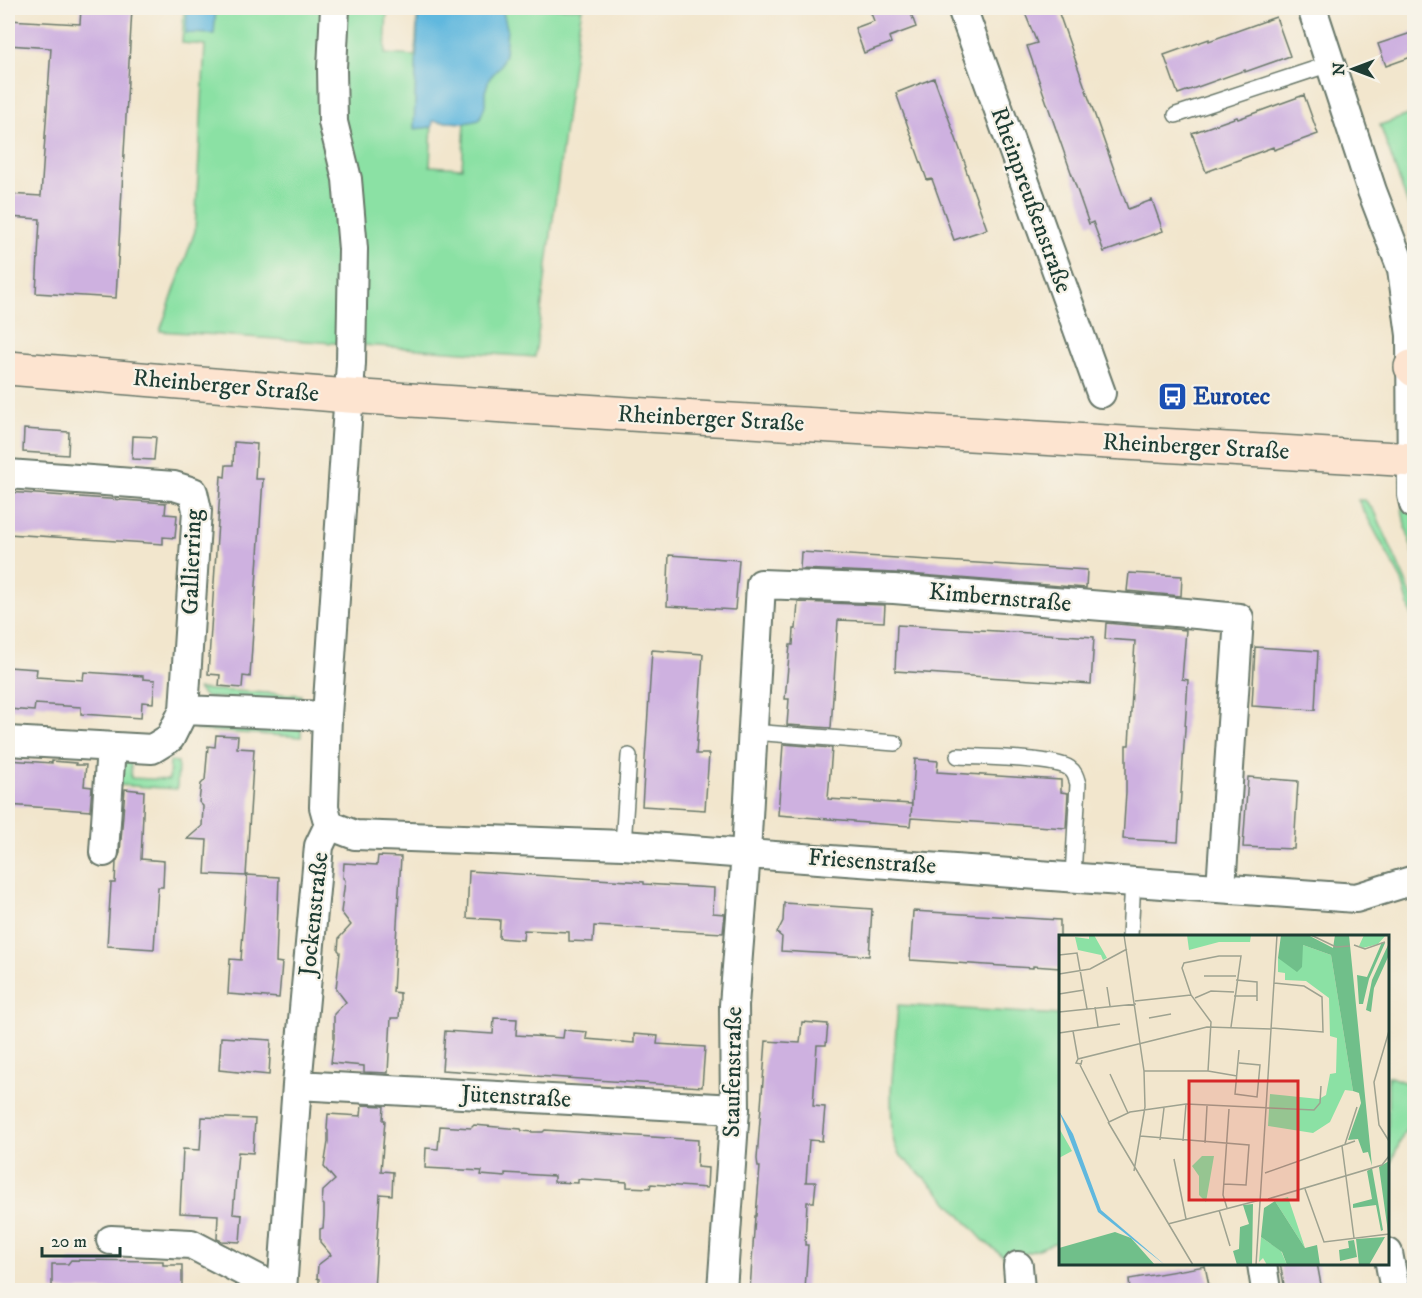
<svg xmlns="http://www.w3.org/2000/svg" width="1422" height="1298" font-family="'IM FELL DW Pica',serif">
<rect width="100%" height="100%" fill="#f7f3e8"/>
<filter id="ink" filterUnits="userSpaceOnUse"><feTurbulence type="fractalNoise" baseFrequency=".0167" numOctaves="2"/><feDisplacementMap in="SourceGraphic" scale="12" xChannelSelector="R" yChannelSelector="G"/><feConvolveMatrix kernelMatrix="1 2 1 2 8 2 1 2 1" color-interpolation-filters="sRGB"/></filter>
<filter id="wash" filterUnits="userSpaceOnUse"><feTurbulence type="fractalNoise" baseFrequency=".008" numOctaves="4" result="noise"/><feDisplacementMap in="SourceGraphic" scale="24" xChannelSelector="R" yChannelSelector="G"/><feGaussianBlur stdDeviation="1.35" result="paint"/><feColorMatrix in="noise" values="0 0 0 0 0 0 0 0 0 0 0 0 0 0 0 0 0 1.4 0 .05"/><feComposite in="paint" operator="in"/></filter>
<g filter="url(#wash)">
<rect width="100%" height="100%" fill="#f2e6cd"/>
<path fill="#8be1a4" stroke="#558f6c" stroke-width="1.5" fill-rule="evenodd" d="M184 8H387L385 54 415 56 418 8H582L576 42 535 357 160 331 195 231 205 45 182 43ZM432 121 465 123 462 168 430 166Z
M1414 113V222L1380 125Z
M1358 500H1365L1376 514 1409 589 1414 603V624L1402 581Z
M1414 506V555L1405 525 1402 508Z
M198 689 301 695V703L205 697Z
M203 722 301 728V737L196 730Z
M119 758 131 759V778L169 780 170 761 178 762 177 789 118 785Z
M898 1005 1060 1015V1241L1008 1260 983 1240 936 1189 899 1154 895 1146 892 1134 891 1092Z
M1388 1076 1414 1086V1118L1404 1133 1389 1167 1388 1166Z"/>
<path fill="#60b8de" stroke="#407a89" stroke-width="1.5" d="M187 8H216L214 34 186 33Z
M418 8H502L507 28 505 54 500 66 489 79 485 92V106L479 120 465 123 433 121 432 127 414 129Z"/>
<g id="blocks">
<path fill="#ceb1e0" d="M81 8H132L116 298 36 293 40 219 8 217V194L41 196 51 48 8 45V20L80 24Z
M869 8H909L916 27 889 37 891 43 864 53 855 28 874 21Z
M1023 8H1057L1128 209 1152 200 1163 231 1104 252 1093 222 1089 224 1027 46 1037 43Z
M1276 17 1290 56 1245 72V70L1178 94 1164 55 1209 39V41Z
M1414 32V56L1386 66 1378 44Z
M934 78 966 166 965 167 987 229 954 240 932 179 927 180 896 93Z
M1304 95 1318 134 1274 150 1273 147 1206 172 1192 133 1237 117 1238 119Z
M24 429 69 432 68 455 23 452Z
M133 436 156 437 154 460 132 459Z
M234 442 257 444 255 479H263L250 677 243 676 242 688 219 686 220 675 208 674 221 476 225 477 226 465H233Z
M8 492 166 503 165 514 177 515 175 538 163 537V544L8 534Z
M801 552 1087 570 1086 588 895 573 800 569Z
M669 555 739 560 735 610 667 606Z
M1129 573 1182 576 1181 596 1127 591Z
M798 602 885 605 884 622 838 620 831 728 787 725 789 699H785L790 645H793L794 629H796Z
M1106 623 1186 630 1182 679 1188 680 1178 842 1123 839 1126 792V745H1129L1135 641 1105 639Z
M897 625 1094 637 1091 684 895 671Z
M1255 647 1318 651 1315 710 1252 706Z
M652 650 703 654 696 754H709L705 810 642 806Z
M8 667 37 669 36 677 83 680 84 672 143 676V679L155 680 153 703 142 702 141 718 81 714V707L35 704 34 711 8 709Z
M216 735 238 736 237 748 254 749 246 876 205 874 207 840 187 839 202 826 203 806 199 802 201 784 205 780 208 746 215 747Z
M783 744 832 748 828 799 912 804 911 816 915 759 938 761 937 772 1061 780V792L1068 793 1066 828 911 818 910 826 854 822V821L778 815Z
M8 760 52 763V761L76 763V765H86L84 786 92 787 90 811 8 805Z
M1248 777 1298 781 1294 849 1243 847Z
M125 789 144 791 141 859 164 861 163 887H158L154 949 107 946 111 883H115L116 862 120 853Z
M378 856 401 857 393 992 400 993V1004L399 1018H391L388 1073 364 1072V1066L331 1063 334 1038V1014L346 1002 336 989 340 952 338 950 339 938 351 925 341 912 344 889 345 880 343 878 344 863 377 865Z
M469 871 644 882V884L714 888 713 913 725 914 723 933 594 926 593 942 569 941V932L524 930 523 940 499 938 500 920 467 918Z
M247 875 279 877 276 962 282 963 279 998 228 994 230 959 241 960Z
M784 903 872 909 869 956 781 951 782 937 777 933 783 921Z
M913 911 1060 920V968L1033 966V968L910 960Z
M494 1018 517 1019 516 1035 563 1038 564 1030 587 1032 586 1039 634 1043V1034L658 1036 657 1044 705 1047 702 1087 442 1070 445 1031 493 1034Z
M802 1022 828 1024 826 1045H817L813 1106 825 1107 822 1141 809 1140 806 1182H816L814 1202H807L805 1245H808L805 1290H750L755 1216H756L760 1167H758L757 1159 766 1041 800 1043Z
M221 1037 271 1040 269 1075 219 1070Z
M362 1105 384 1106 383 1120H385L381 1171 393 1172 392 1195 380 1194 374 1290H319V1279L317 1278 318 1265 331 1255 320 1242V1229L323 1228 324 1216V1205L322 1203 323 1191 335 1180 324 1167 328 1142V1131L327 1129 328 1114 361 1116Z
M202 1117 255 1119 253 1153 238 1152 233 1214 242 1215 240 1242 222 1241 217 1239 218 1215 180 1213 183 1149 200 1150Z
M474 1125 521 1129 522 1131 533 1132H543L545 1130 698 1140 697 1167 708 1168 707 1188 651 1184 650 1188 627 1187V1182L578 1179V1183L554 1182V1176L505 1173V1177L481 1175 482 1171 425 1168 426 1148 438 1149 440 1126 471 1128Z
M71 1260 163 1261V1265H182V1290H52V1264H68Z
M1280 1263H1317L1322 1290H1285Z
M1205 1266 1210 1290H1130L1129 1279Z"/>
</g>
</g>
<g filter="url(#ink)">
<use href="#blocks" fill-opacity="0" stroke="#69786a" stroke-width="1.5"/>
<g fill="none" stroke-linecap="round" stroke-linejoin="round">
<defs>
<path id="lane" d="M1176 115 1330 64
M752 732 895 743
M958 756C979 757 1055 758 1069 768 1075 772 1076 777 1078 784L1073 877
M623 845 629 756
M1130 936 1133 881"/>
<path id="street" d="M962 8 1101 393
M1312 8 1372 191 1402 269 1411 335 1412 495 1414 504
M8 474 174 486 193 492 197 510 184 710 170 738 152 749 8 741
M184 710 327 716
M329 825 355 835 623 845 1356 898 1414 880
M104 852 111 747
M297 1085 735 1109
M111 1240 191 1244 260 1280 272 1290
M1388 1253 1395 1290
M1262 1264 1266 1290
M1018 1266 1020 1290
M282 1290 297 1085 319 846 329 825 324 807 327 716 351 363 353 249 347 179 333 122 332 68 335 8
M722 1290 735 1109 734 1005 746 853 761 584 894 589 1164 611 1239 618 1221 888"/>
<path id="secondary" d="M1411 367 1414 370
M8 368 348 396 646 415 1414 460"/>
</defs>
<use href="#lane" stroke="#69786a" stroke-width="18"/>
<use href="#street" stroke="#69786a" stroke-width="32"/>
<use href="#secondary" stroke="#69786a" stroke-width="36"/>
<use href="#lane" stroke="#fff" stroke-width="15"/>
<use href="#street" stroke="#fff" stroke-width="28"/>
<use href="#secondary" stroke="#fde4d0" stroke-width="33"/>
</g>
</g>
<defs>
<symbol id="bus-square" viewBox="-11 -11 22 22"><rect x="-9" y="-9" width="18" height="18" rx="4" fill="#1a4fb4" stroke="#f7f3e8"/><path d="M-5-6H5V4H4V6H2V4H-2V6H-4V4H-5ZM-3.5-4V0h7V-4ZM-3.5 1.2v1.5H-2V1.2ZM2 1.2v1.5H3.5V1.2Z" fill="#fff"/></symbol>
</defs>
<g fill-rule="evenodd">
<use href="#bus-square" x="1156" y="380" width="33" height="33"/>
</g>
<g text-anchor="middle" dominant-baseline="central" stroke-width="4.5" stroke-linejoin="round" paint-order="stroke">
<g font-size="24" fill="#1f3d34" stroke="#f7f3e8">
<text transform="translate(1031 200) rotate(70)">Rheinpreußenstraße</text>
<text transform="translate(226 386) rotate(5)">Rheinberger Straße</text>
<text transform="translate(711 419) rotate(3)">Rheinberger Straße</text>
<text transform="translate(1196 447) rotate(3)">Rheinberger Straße</text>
<text transform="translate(192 562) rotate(-88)">Gallierring</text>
<text transform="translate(1000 598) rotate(5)">Kimbernstraße</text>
<text transform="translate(872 862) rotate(4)">Friesenstraße</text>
<text transform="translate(314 914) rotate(-84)">Jockenstraße</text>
<text transform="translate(733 1072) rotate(-89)">Staufenstraße</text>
<text transform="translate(516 1097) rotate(3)">Jütenstraße</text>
</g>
<g font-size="24" font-weight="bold" fill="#164399" stroke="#f7f3e8" text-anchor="start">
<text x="1193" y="397">Eurotec</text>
</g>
</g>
<g transform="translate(1059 935)">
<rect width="330" height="330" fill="#f2e6cd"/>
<path d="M30 0H35L48 23 44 25 42 20 19 15 16 2 30 4ZM128 0H192L191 7H160L130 15ZM305 0H327L319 9 304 13 300 11ZM244 10 272 20 294 156 286 155 271 187 254 198 209 191 211 159 260 164 267 160 271 139 277 138 278 103 271 101 270 63 247 46 226 45V38L219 37V23ZM0 193 13 216 0 223ZM143 221H155L147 267 140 260V241L133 231ZM229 262 246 313 216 266ZM202 302 222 316 228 330H208L204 323 200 327Z" fill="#8be1a4"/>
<path d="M222 0H249L274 13 276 0H290L313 231 309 217 304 218 299 204 289 205 302 168 300 158 294 156 272 20 244 10 243 32 238 37 219 23ZM323 7 326 8 310 44 304 69H300L298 40 308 42ZM329 10 330 20 315 53 312 77 307 75 313 45ZM330 226V277L329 297 320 232ZM313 233 324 295 322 296 317 270 294 273V269L313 264 308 236ZM216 266 246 313 258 310 261 330H228L223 317 202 302 205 273ZM194 269 193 330H178L174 316 180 314 181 292 190 289 184 270ZM56 297 72 303 96 330H0V313ZM326 302 310 330H300L297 304ZM295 305 298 322 281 326 280 315 290 313 289 306Z" fill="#70bf8a"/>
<path d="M0 176 14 199 42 275 106 330 39 277Z" fill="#60b8de"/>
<path fill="none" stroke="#9ea290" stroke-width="1.5" d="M65 0 85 136 86 172 75 236M252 0 277 12 291 11M295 10 306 14 326 7M0 20 18 18 28 74M0 39 31 34 68 14M145 41H177M177 45 198 47V66M48 52 51 71M0 59 25 55M175 61H198M136 63 152 56 175 57M76 66 132 60M36 72 39 92M0 77 77 69M90 83 112 79M212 93 264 97 263 62 245 51 215 48M14 96 19 124M330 96 315 147 320 190 330 206M0 98 61 89M23 125 22 129 17 128 19 124 148 92 212 94M180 128 201 130 198 162 176 159 180 115M21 130 50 187 71 177 127 169 255 175 261 168 262 151M85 136H149L178 141M149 136 152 87 132 60 123 33 125 28 160 21H182L172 92M51 139 69 178M49 187 134 330M81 201 190 210 187 250 165 249M101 205 105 173M124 206 127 169M146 208 148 171M286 209 298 172M283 211 295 303M115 224 127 284M206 238 296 206M246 254 265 307 330 299M209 264 323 230 330 221M168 273 164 260 170 174M160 275 171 311M109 289 201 265M197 330 218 0"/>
<path fill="#d62828" fill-opacity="0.15" stroke="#d62828" stroke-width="3" d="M130 146H239V265H130Z"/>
<rect width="330" height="330" fill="none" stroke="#1f3d34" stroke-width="3"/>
</g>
<rect width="1422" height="1298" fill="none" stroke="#f7f3e8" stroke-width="30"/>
<g transform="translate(1353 69) rotate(270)" stroke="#f7f3e8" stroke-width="4.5" paint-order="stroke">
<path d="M0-4.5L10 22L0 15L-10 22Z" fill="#1f3d34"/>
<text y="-9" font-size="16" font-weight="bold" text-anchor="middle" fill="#1f3d34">N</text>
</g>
<path d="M42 1247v9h78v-9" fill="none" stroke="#1f3d34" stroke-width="3"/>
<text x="51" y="1247" font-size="18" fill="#1f3d34" stroke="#f7f3e8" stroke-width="4.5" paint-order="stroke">20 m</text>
</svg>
